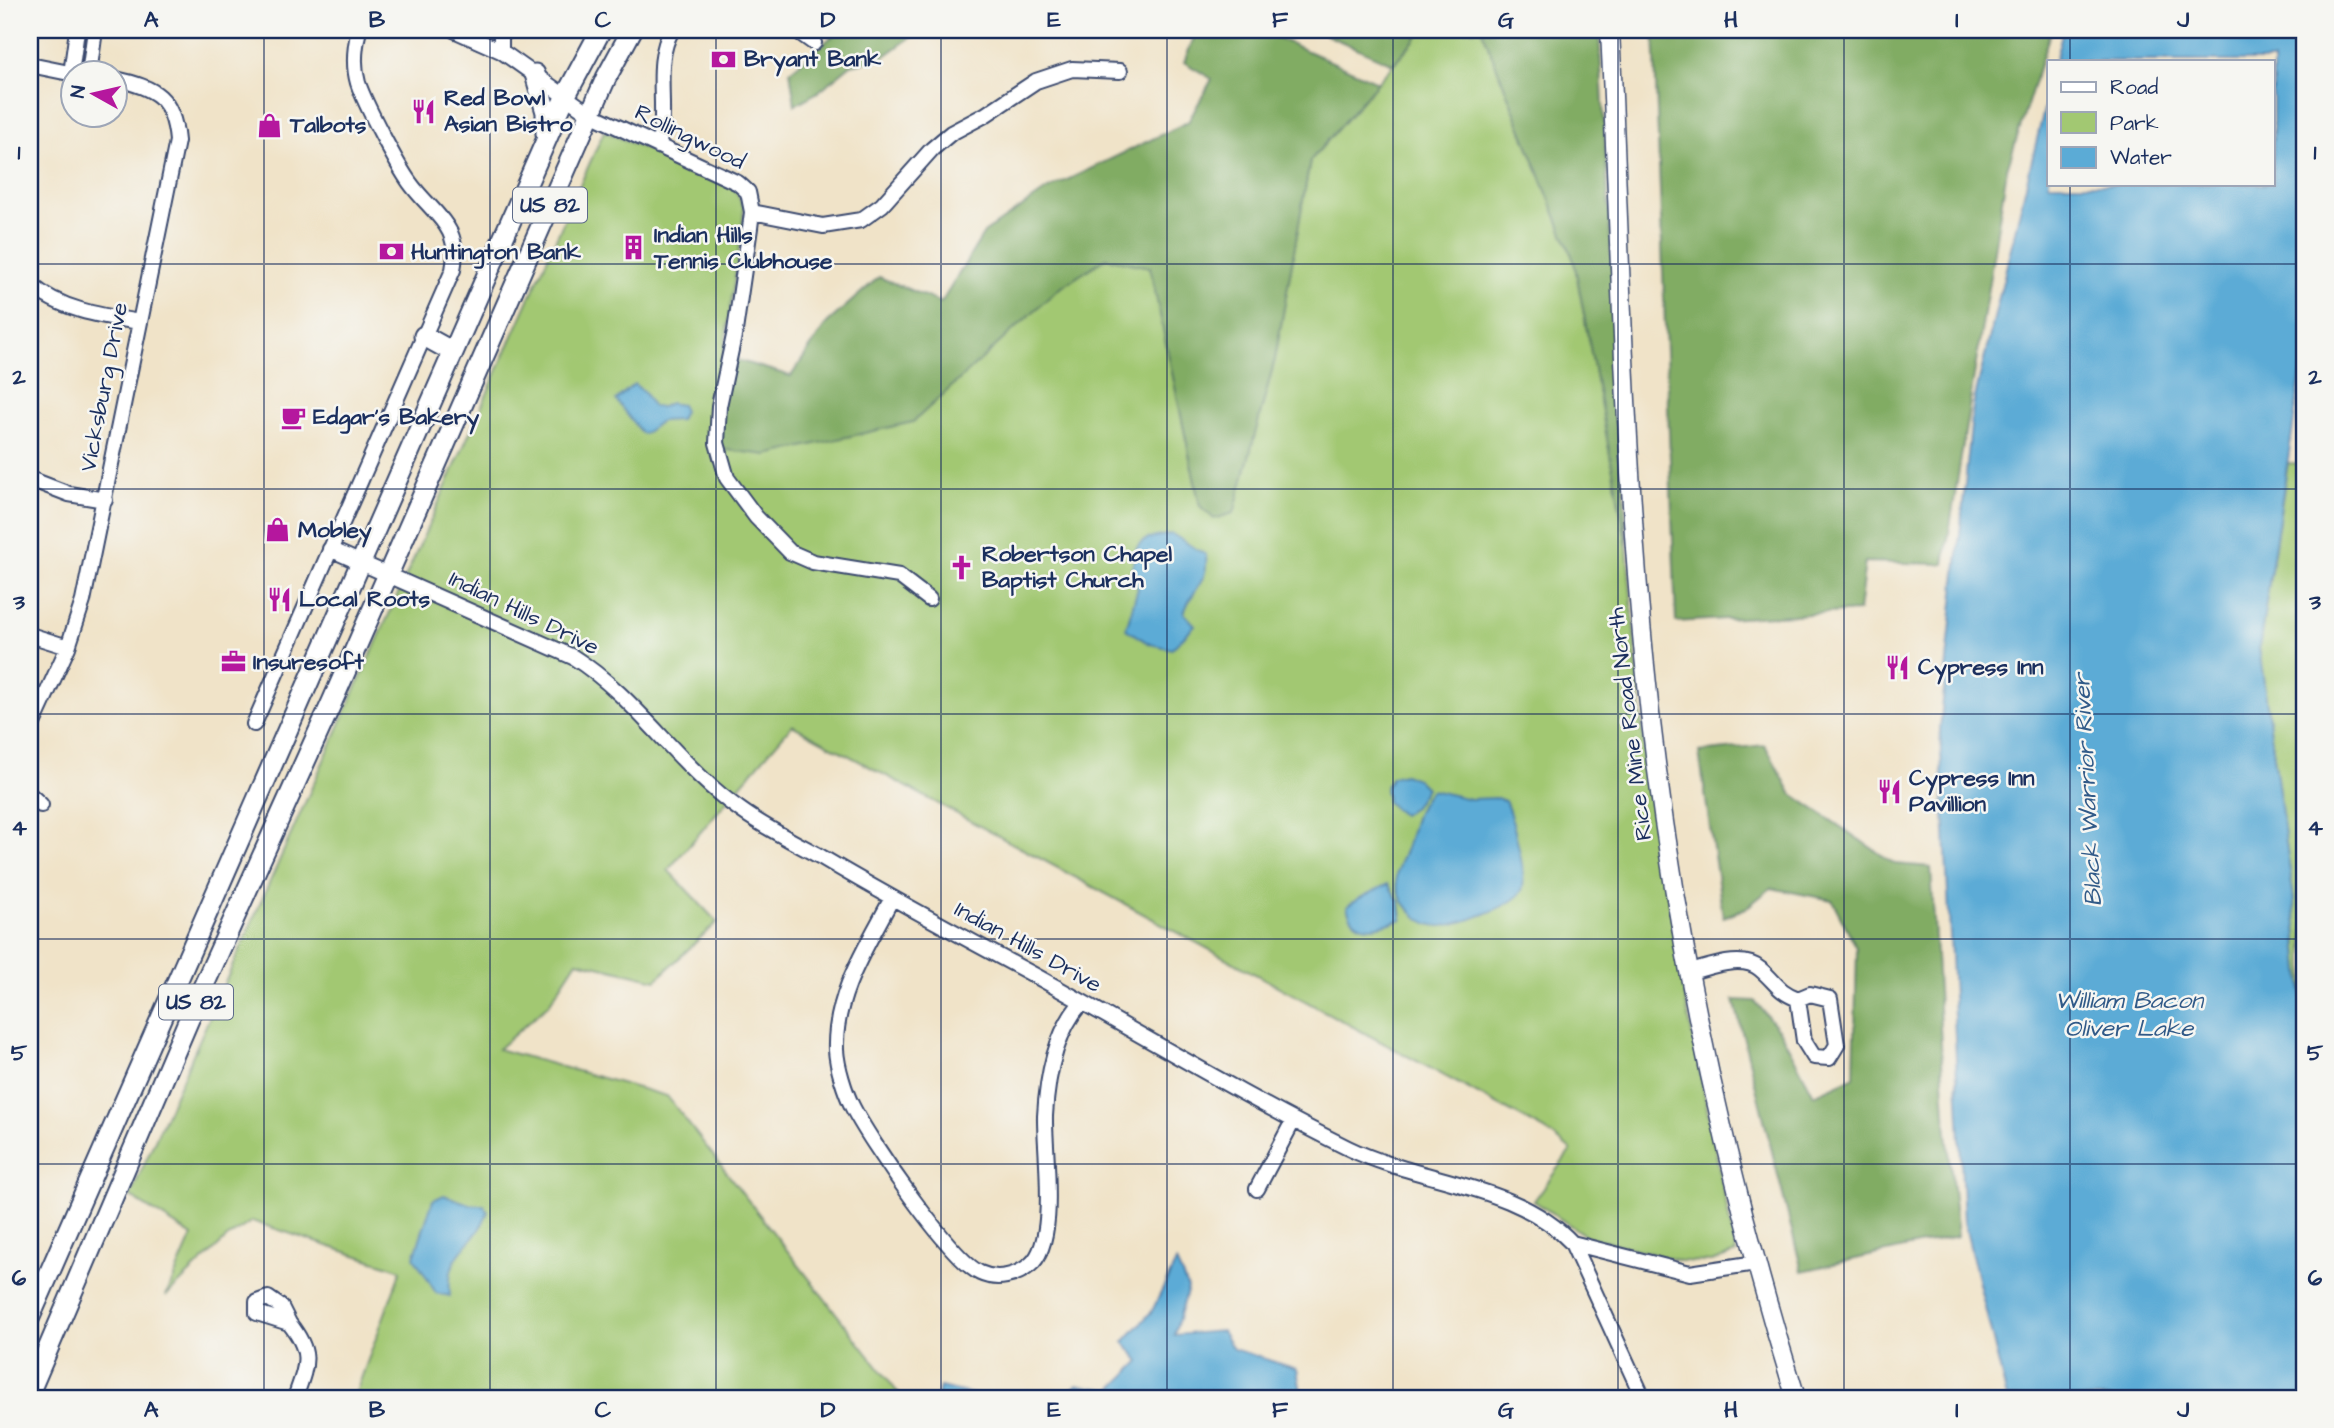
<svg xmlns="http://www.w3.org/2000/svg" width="2334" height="1428" font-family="'Architects Daughter',sans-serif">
<rect width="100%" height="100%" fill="#f6f6f2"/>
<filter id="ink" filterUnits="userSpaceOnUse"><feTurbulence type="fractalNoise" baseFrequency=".0143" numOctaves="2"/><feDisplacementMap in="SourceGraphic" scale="14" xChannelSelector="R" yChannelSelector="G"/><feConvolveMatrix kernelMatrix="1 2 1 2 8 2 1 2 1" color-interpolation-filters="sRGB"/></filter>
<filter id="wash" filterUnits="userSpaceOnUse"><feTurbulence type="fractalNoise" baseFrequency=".00686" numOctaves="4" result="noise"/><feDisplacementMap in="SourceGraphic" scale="28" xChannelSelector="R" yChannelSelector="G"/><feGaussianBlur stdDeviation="1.57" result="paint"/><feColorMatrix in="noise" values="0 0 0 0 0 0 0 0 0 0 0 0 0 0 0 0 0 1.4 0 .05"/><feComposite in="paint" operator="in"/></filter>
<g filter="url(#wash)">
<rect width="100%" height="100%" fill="#f0e3c8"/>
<path fill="#a2c872" stroke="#5e7c68" stroke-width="2" d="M1423 30H1482L1574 261 1627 546 1643 740 1651 794 1686 1003 1736 1253 1711 1262 1680 1261 1586 1236 1534 1201 1571 1150 1545 1130 792 725 668 870 717 922 656 980 577 961 549 1004 498 1049 667 1096 902 1398H354L401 1270 252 1221 227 1238 166 1296 192 1236 130 1196 604 131 734 187 744 208 742 230 709 448 1057 290 1106 258 1150 267 1200 506 1234 512 1275 359 1310 161Z
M2288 463 2304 464V1016L2293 893 2259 648Z"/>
<path fill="#81ac64" stroke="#4e6e61" stroke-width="2" d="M840 30H921L882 58 851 65 818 92 795 105 790 71Z
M1197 30H1260L1378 82 1310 161 1275 359 1234 513 1214 519 1200 506 1150 267 1106 258 1057 290 913 422 767 455 709 448 723 356 791 376 827 323 879 277 941 303 984 233 1048 189 1188 122 1212 79 1184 62Z
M1315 30H1423L1393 64Z
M1482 30H1599L1627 546 1574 261Z
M1654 30H2051L2007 169 1944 564 1865 562 1859 611 1676 622Z
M1765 745 1791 793 1895 864 1931 867 1945 1114 1958 1236 1802 1271 1734 1000 1755 1001 1781 1033 1814 1095 1854 1077 1857 948 1832 900 1771 888 1746 908 1723 917 1699 752Z"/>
<path fill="#5babd6" stroke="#3b6d9a" stroke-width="2" d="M2063 30H2304V355L2259 648 2293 893 2304 1016V1398H2007L1964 1222 1940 730 1973 406 2049 89V184H2273V61H2055Z
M634 384 644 392 653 407H662L670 403 681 405 684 411 680 420 661 421 644 434 641 433 616 400Z
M1172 534 1206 555C1209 584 1192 588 1184 613L1195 625 1172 649 1150 644 1126 629 1138 588 1131 577C1137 540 1134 541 1172 534Z
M1404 774 1417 779 1426 788 1414 807 1402 815 1387 802 1385 788 1392 777Z
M1431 790 1470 799 1497 798 1505 801C1512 816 1528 876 1522 890 1516 906 1456 926 1440 926 1417 925 1396 900 1396 878 1396 868 1403 857 1406 848 1414 825 1414 809 1431 790Z
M1388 884 1400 903 1402 919C1381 927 1354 936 1347 907 1354 899 1376 890 1388 884Z
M444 1195 472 1205H484L488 1212C472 1253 446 1247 450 1296L436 1293 414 1257 433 1200Z
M1176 1262 1188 1288 1174 1335 1222 1331 1233 1349 1297 1369 1302 1398H1059L1077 1385 1111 1390 1140 1361 1124 1342 1152 1311Z
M940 1387 980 1396 1029 1391 1039 1398H937Z"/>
</g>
<g filter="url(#ink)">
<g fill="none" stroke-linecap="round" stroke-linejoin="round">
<defs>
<path id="minor" d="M454 30 501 51 590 114 738 183 748 192 752 212 750 228 735 331 719 406 717 443 727 478 756 517 790 552 813 562 899 576 929 599
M501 30V51
M796 30 814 43
M30 65 74 74
M71 74 77 30
M89 74 95 30
M658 146C669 108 652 64 672 30
M752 212 823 226 861 220 882 205 932 149 951 133 985 115 1036 81 1072 69 1120 71
M30 284C60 310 102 316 140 322
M30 479 69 494 105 500
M330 549 573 657C638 698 678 767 742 811 767 829 796 843 823 858 892 899 963 937 1034 975 1139 1033 1241 1095 1348 1148 1420 1183 1516 1183 1572 1243L1643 1398
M30 635 68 647
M254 724 453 270C462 225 433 215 410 183 397 165 365 104 358 83 353 66 355 46 359 30
M30 730 68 647 83 601 177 141C173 97 156 88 116 79
M30 795 41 805
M892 898C867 946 834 995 836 1050 837 1067 845 1092 852 1106 869 1140 950 1259 980 1273 997 1281 1016 1276 1030 1265 1059 1242 1044 1151 1045 1116 1047 1077 1055 1032 1082 1002
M1690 972C1710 967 1743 954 1760 969 1776 982 1777 991 1798 999L1804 1041 1814 1057 1829 1058 1837 1045 1830 999 1810 994 1798 999
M1257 1189 1293 1121
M1572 1243 1690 1273 1756 1263
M268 1298 281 1307 289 1323 257 1313V1302Z
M289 1323C313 1353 307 1364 295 1398"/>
<path id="major" d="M1610 30C1620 238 1624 448 1644 656 1668 907 1721 1158 1796 1398"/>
<path id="highway" d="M535 74 546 112V134
M424 336 453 352
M30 1317 566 95 601 30
M30 1391 195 1005 332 702 606 78 632 30"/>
</defs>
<use href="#minor" stroke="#3b4a6e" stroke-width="18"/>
<use href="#major" stroke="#3b4a6e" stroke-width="21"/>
<use href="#highway" stroke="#3b4a6e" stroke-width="23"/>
<use href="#minor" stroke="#fff" stroke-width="14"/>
<use href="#major" stroke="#fff" stroke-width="18"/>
<use href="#highway" stroke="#fff" stroke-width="19"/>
</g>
</g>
<path fill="none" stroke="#1b2f5e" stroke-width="2" stroke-opacity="0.55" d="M264 30V1398M490 30V1398M716 30V1398M941 30V1398M1167 30V1398M1393 30V1398M1618 30V1398M1844 30V1398M2070 30V61M2070 184V1398M30 264H2304M30 489H2304M30 714H2304M30 939H2304M30 1164H2304"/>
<defs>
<symbol id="bank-bare" viewBox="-9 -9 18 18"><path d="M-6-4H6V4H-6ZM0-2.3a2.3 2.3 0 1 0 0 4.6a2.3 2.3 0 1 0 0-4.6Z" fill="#b5179e" stroke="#f6f6f2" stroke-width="2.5" paint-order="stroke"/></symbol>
<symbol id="restaurant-bare" viewBox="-9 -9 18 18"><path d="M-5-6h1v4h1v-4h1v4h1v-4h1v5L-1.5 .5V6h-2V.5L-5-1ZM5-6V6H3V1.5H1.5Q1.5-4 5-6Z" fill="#b5179e" stroke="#f6f6f2" stroke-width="2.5" paint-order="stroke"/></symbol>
<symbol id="shop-bare" viewBox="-9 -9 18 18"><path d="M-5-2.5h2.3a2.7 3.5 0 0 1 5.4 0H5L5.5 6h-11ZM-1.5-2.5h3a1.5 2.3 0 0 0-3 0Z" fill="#b5179e" stroke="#f6f6f2" stroke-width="2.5" paint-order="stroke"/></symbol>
<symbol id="building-bare" viewBox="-9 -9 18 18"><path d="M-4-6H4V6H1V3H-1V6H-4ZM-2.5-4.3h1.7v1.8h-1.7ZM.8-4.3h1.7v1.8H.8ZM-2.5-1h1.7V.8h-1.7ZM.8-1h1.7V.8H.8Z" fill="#b5179e" stroke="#f6f6f2" stroke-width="2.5" paint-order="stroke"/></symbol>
<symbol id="cafe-bare" viewBox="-9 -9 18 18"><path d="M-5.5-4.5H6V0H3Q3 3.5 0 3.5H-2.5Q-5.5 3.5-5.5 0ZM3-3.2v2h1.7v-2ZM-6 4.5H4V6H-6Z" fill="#b5179e" stroke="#f6f6f2" stroke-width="2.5" paint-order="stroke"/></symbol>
<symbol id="church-bare" viewBox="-9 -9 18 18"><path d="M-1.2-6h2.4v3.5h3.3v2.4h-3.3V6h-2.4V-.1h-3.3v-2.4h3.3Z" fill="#b5179e" stroke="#f6f6f2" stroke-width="2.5" paint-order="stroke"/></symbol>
<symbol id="office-bare" viewBox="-9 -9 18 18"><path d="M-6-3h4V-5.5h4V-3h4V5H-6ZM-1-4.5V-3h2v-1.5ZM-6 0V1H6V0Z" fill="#b5179e" stroke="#f6f6f2" stroke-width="2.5" paint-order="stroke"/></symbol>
</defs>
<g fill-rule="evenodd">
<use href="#bank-bare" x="706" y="42" width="35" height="35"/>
<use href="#restaurant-bare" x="406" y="94" width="35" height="35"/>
<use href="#shop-bare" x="252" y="108" width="35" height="35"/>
<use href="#building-bare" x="616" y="230" width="35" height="35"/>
<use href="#bank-bare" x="374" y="234" width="35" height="35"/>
<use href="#cafe-bare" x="276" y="400" width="35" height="35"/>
<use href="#shop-bare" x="260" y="512" width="35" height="35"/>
<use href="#church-bare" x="944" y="550" width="35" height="35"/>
<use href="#restaurant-bare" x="262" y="582" width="35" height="35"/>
<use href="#office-bare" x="216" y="644" width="35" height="35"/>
<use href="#restaurant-bare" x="1880" y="650" width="35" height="35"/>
<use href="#restaurant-bare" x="1872" y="774" width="35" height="35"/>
</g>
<g text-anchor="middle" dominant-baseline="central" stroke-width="5" stroke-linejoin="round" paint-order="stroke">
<g fill="#f6f6f2" stroke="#5d6b8a" stroke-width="2">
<rect x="513" y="187.5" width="74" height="35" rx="5"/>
<rect x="159" y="984.5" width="74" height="35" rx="5"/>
</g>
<g font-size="21" font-weight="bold" fill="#1b2f5e">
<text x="550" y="205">US 82</text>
<text x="196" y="1002">US 82</text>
</g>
<g font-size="23" font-weight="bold" fill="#1b2f5e" stroke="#f6f6f2" text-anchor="start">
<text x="744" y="59">Bryant Bank</text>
<text x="444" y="98">Red Bowl<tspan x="444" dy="26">Asian Bistro</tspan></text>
<text x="290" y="125">Talbots</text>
<text x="654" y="235">Indian Hills<tspan x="654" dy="26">Tennis Clubhouse</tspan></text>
<text x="411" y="252">Huntington Bank</text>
<text x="313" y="417">Edgar's Bakery</text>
<text x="298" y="530">Mobley</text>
<text x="982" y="554">Robertson Chapel<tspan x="982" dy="26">Baptist Church</tspan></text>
<text x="299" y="599">Local Roots</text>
<text x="253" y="662">Insuresoft</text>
<text x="1918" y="667">Cypress Inn</text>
<text x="1909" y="778">Cypress Inn<tspan x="1909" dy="26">Pavillion</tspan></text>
</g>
<g font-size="23" fill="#1b2f5e" stroke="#f6f6f2">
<text transform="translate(690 137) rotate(26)">Rollingwood</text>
<text transform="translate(104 387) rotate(-79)">Vicksburg Drive</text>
<text transform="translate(524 613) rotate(26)">Indian Hills Drive</text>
<text transform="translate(1630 724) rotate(-97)">Rice Mine Road North</text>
<text transform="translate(1028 947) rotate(29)">Indian Hills Drive</text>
</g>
<g font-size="24" font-style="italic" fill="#315a88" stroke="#f6f6f2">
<text transform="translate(2088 790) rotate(-93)">Black Warrior River</text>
<text x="2129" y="1001">William Bacon<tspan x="2129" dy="28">Oliver Lake</tspan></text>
</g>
</g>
<rect width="2334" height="1428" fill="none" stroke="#f6f6f2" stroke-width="77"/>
<rect x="2047" y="60" width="228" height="126" fill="#f6f6f2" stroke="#9ea6b7" stroke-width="2"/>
<rect x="2061" y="82" width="35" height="10" fill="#ffffff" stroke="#9ea6b7" stroke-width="2"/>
<text x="2110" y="94" font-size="21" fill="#1b2f5e">Road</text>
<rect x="2061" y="112" width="35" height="21" fill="#a2c872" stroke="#9ea6b7" stroke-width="2"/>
<text x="2110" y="130" font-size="21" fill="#1b2f5e">Park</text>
<rect x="2061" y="147" width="35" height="21" fill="#5babd6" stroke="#9ea6b7" stroke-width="2"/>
<text x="2110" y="164" font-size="21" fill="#1b2f5e">Water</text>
<g transform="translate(94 94) rotate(278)"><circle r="33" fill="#f6f6f2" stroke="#9ea6b7" stroke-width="2"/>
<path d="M0-5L12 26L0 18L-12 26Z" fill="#b5179e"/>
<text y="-10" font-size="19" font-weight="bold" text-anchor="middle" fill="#1b2f5e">N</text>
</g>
<rect x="38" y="38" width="2258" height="1352" fill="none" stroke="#1b2f5e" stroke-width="2.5"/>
<g font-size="23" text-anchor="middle" font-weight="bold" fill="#1b2f5e">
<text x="151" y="27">A</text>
<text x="377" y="27">B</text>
<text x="603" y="27">C</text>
<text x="828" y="27">D</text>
<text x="1054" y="27">E</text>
<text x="1280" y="27">F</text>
<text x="1506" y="27">G</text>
<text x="1731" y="27">H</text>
<text x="1957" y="27">I</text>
<text x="2183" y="27">J</text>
<text x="19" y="159">1</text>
<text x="2315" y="159">1</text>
<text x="19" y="384">2</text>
<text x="2315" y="384">2</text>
<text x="19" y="609">3</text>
<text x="2315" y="609">3</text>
<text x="19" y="835">4</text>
<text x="2315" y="835">4</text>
<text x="19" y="1060">5</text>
<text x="2315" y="1060">5</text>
<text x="19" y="1285">6</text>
<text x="2315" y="1285">6</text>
<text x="151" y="1417">A</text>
<text x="377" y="1417">B</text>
<text x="603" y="1417">C</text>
<text x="828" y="1417">D</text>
<text x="1054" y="1417">E</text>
<text x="1280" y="1417">F</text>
<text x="1506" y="1417">G</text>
<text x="1731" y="1417">H</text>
<text x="1957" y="1417">I</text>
<text x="2183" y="1417">J</text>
</g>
</svg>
